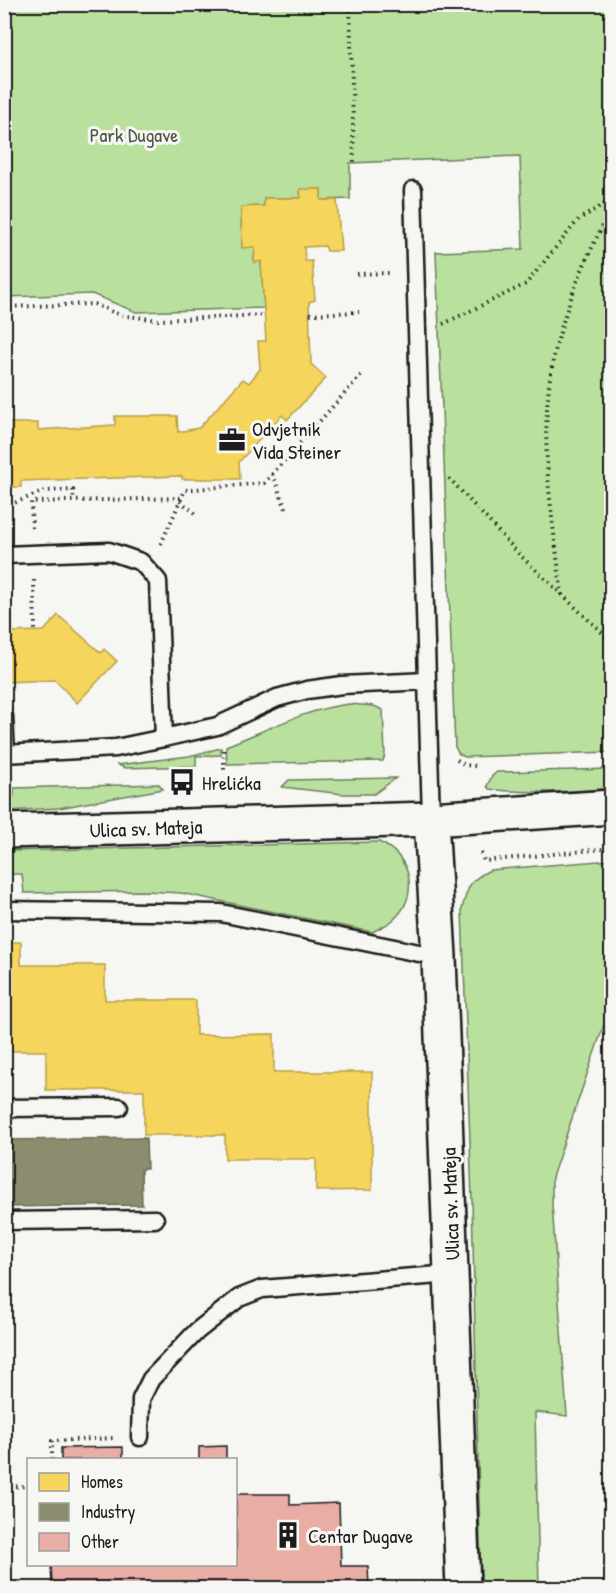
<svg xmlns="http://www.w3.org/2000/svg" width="616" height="1593" viewBox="0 0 616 1593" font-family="'Patrick Hand',sans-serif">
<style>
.green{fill:#b9e19d;stroke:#6a7e5c;stroke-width:1.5}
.homes{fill:#f6d55c;stroke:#b59e49;stroke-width:1.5}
.industry{fill:#8c8c6e;stroke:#6a6a55;stroke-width:1.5}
.building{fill:#e8ada5;stroke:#1c1c1c;stroke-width:1.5}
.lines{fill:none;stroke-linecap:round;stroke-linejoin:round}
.service-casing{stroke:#1c1c1c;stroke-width:21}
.minor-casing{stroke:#1c1c1c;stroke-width:38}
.tertiary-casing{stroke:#1c1c1c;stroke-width:38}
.path{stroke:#1c1c1c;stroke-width:4;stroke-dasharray:1.5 4.5;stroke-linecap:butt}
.service{stroke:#f6f6f2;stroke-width:16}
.minor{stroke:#f6f6f2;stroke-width:33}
.tertiary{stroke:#f6f6f2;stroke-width:33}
.labels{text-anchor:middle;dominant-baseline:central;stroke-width:6;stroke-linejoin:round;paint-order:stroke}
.park-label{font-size:20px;fill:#4b5743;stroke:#f6f6f2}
.poi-label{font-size:20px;fill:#1c1c1c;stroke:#f6f6f2;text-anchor:start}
.street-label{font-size:20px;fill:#1c1c1c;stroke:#f6f6f2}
</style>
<rect width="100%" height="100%" fill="#f6f6f2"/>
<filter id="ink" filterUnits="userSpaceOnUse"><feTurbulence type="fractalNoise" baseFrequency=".0167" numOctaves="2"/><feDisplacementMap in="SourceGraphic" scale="12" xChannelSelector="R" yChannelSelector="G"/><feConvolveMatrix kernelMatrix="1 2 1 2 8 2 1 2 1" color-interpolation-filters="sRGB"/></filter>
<g filter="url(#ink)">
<g class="green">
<polygon points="4,5 611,5 611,752 465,757 459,754 455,747 436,252 523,249 520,156 350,163 350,199 321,200 321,189 300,190 301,198 264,198 264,206 241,207 242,247 255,247 254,262 261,261 264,308 136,312 92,294 5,297"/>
<path d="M349,704L374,706L383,710L385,754L383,761L227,764L226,746C265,731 306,709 349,704Z"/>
<polygon points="221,748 221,755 196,756 196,766 125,768 118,765 189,756"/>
<path d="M611,769V788C574,792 527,794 489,789L487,786L492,776L497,772Z"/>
<polygon points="396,778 374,794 343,794 282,787 289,780"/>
<polygon points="159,784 163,789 59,808 5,811 5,796 14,796 14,788"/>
<path d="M379,842C411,855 421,896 393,920C387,925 380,928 372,932L181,893L146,891L24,893L22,874H5V851Z"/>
<path d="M611,860V1004L552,1177V1204L567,1416L535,1412L539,1588H481L472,1200L462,909C468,887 468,881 490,870Z"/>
</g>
<g class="homes">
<polygon points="300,189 321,189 321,200 337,200 341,251 327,251 325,246 304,247 305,261 312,261 315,300 309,302 311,364 326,378 287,420 282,415 239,462 240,479 182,479 182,476 21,481 21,487 4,487 4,423 38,423 38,430 115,425 115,416 177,416 178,432 199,428 243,379 249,383 260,369 258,341 266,341 261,261 254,263 255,247 242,248 241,207 264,206 264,198 301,198"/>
<polygon points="58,615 101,653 104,649 117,661 77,703 55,680 4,682 4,632 44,631"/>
<polygon points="4,942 21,942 21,965 105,965 105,1000 196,1000 196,1035 274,1034 274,1072 372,1072 372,1190 316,1191 316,1159 225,1159 225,1135 144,1135 144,1090 46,1090 46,1051 4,1051"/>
</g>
<polygon class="industry" points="146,1138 147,1169 141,1169 142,1205 4,1207 4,1140"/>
<g class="building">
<polygon points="226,1446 226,1460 199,1460 199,1447"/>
<polygon points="123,1447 123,1460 61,1460 61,1448"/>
<polygon points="236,1494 290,1494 290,1505 339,1503 341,1566 368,1566 369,1588 52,1588 51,1564 236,1564"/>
</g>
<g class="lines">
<defs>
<g id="service">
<polyline points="413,190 431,819"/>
<polyline points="4,555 109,551 141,562 158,581 164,738 217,726 277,698 307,690 342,685 427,681"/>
<polyline points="4,716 6,754"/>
<polyline points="4,754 116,748 164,738"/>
<polyline points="4,910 221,913 439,957"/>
<polyline points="4,1108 119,1107"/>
<polyline points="4,1221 155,1219"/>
<polyline points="140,1437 141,1399 151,1379 197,1331 239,1298 262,1289 452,1274"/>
</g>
<polyline id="minor" points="431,819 439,957 463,1588"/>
<polyline id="tertiary" points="4,831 431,819 612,807"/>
</defs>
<use href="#service" class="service-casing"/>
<use href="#minor" class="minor-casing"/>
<use href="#tertiary" class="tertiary-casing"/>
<g class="path">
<polyline points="350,4 354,166"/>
<polyline points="357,274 389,273"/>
<polyline points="4,307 94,304 120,315 158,320 265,315"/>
<polyline points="310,314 359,312"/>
<polyline points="443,324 526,284 579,219 612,200"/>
<polyline points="272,474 287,511"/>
<polyline points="449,478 520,555 612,642"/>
<polyline points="180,501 195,513"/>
<polyline points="4,507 44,491 73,490 74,500"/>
<polyline points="32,528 31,502 182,498"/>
<polyline points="161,544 185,490 264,483 363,373"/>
<polyline points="34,580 35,631"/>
<path d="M562,595C553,521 538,442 552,367C561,316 586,254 612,209"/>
<polyline points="224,750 224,773"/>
<polyline points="457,760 465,765 475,766"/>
<polyline points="481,853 484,861 612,848"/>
<polyline points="52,1460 52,1441 114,1438"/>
<polyline points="4,1487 28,1486"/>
</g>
<use href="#service" class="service"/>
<use href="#minor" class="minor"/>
<use href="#tertiary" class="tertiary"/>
</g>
</g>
<defs>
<symbol id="office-bare" viewBox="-9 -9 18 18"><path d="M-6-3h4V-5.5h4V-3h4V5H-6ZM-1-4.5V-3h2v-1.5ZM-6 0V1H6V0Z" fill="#1c1c1c" stroke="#f6f6f2" stroke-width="2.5" paint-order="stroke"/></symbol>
<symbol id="bus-bare" viewBox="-9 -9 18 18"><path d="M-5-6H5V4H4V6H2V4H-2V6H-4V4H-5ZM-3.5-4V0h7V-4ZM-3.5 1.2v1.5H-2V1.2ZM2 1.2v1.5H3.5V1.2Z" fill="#1c1c1c" stroke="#f6f6f2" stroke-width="2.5" paint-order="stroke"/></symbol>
<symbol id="building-bare" viewBox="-9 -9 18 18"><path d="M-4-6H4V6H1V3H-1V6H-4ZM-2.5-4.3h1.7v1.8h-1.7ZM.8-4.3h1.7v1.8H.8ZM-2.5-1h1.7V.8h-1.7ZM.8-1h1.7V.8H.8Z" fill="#1c1c1c" stroke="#f6f6f2" stroke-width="2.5" paint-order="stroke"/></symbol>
</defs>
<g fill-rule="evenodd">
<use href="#office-bare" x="213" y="421" width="38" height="38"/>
<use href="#bus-bare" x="163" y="763" width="38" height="38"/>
<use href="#building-bare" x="269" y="1516" width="38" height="38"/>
</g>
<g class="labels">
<g class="park-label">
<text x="134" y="134">Park Dugave</text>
</g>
<g class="poi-label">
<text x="252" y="428">Odvjetnik<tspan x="252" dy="23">Vida Steiner</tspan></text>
<text x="202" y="782">Hrelićka</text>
<text x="308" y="1535">Centar Dugave</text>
</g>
<g class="street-label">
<text transform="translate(146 828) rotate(-2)">Ulica sv. Mateja</text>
<text transform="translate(450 1204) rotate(-92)">Ulica sv. Mateja</text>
</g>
</g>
<rect width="616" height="1593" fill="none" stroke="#f6f6f2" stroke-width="24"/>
<rect x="12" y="12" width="592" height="1569" fill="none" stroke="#1c1c1c" stroke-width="2" filter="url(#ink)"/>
<rect x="27" y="1458" width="210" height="108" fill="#f6f6f2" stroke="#9f9f9c" stroke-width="1.5"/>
<rect x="39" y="1473" width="30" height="18" fill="#f6d55c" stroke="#9f9f9c" stroke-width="1.5"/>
<text x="81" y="1488" font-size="18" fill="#1c1c1c">Homes</text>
<rect x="39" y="1503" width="30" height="18" fill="#8c8c6e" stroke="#9f9f9c" stroke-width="1.5"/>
<text x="81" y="1518" font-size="18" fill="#1c1c1c">Industry</text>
<rect x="39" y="1533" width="30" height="18" fill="#e8ada5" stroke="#9f9f9c" stroke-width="1.5"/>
<text x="81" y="1548" font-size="18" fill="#1c1c1c">Other</text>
</svg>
